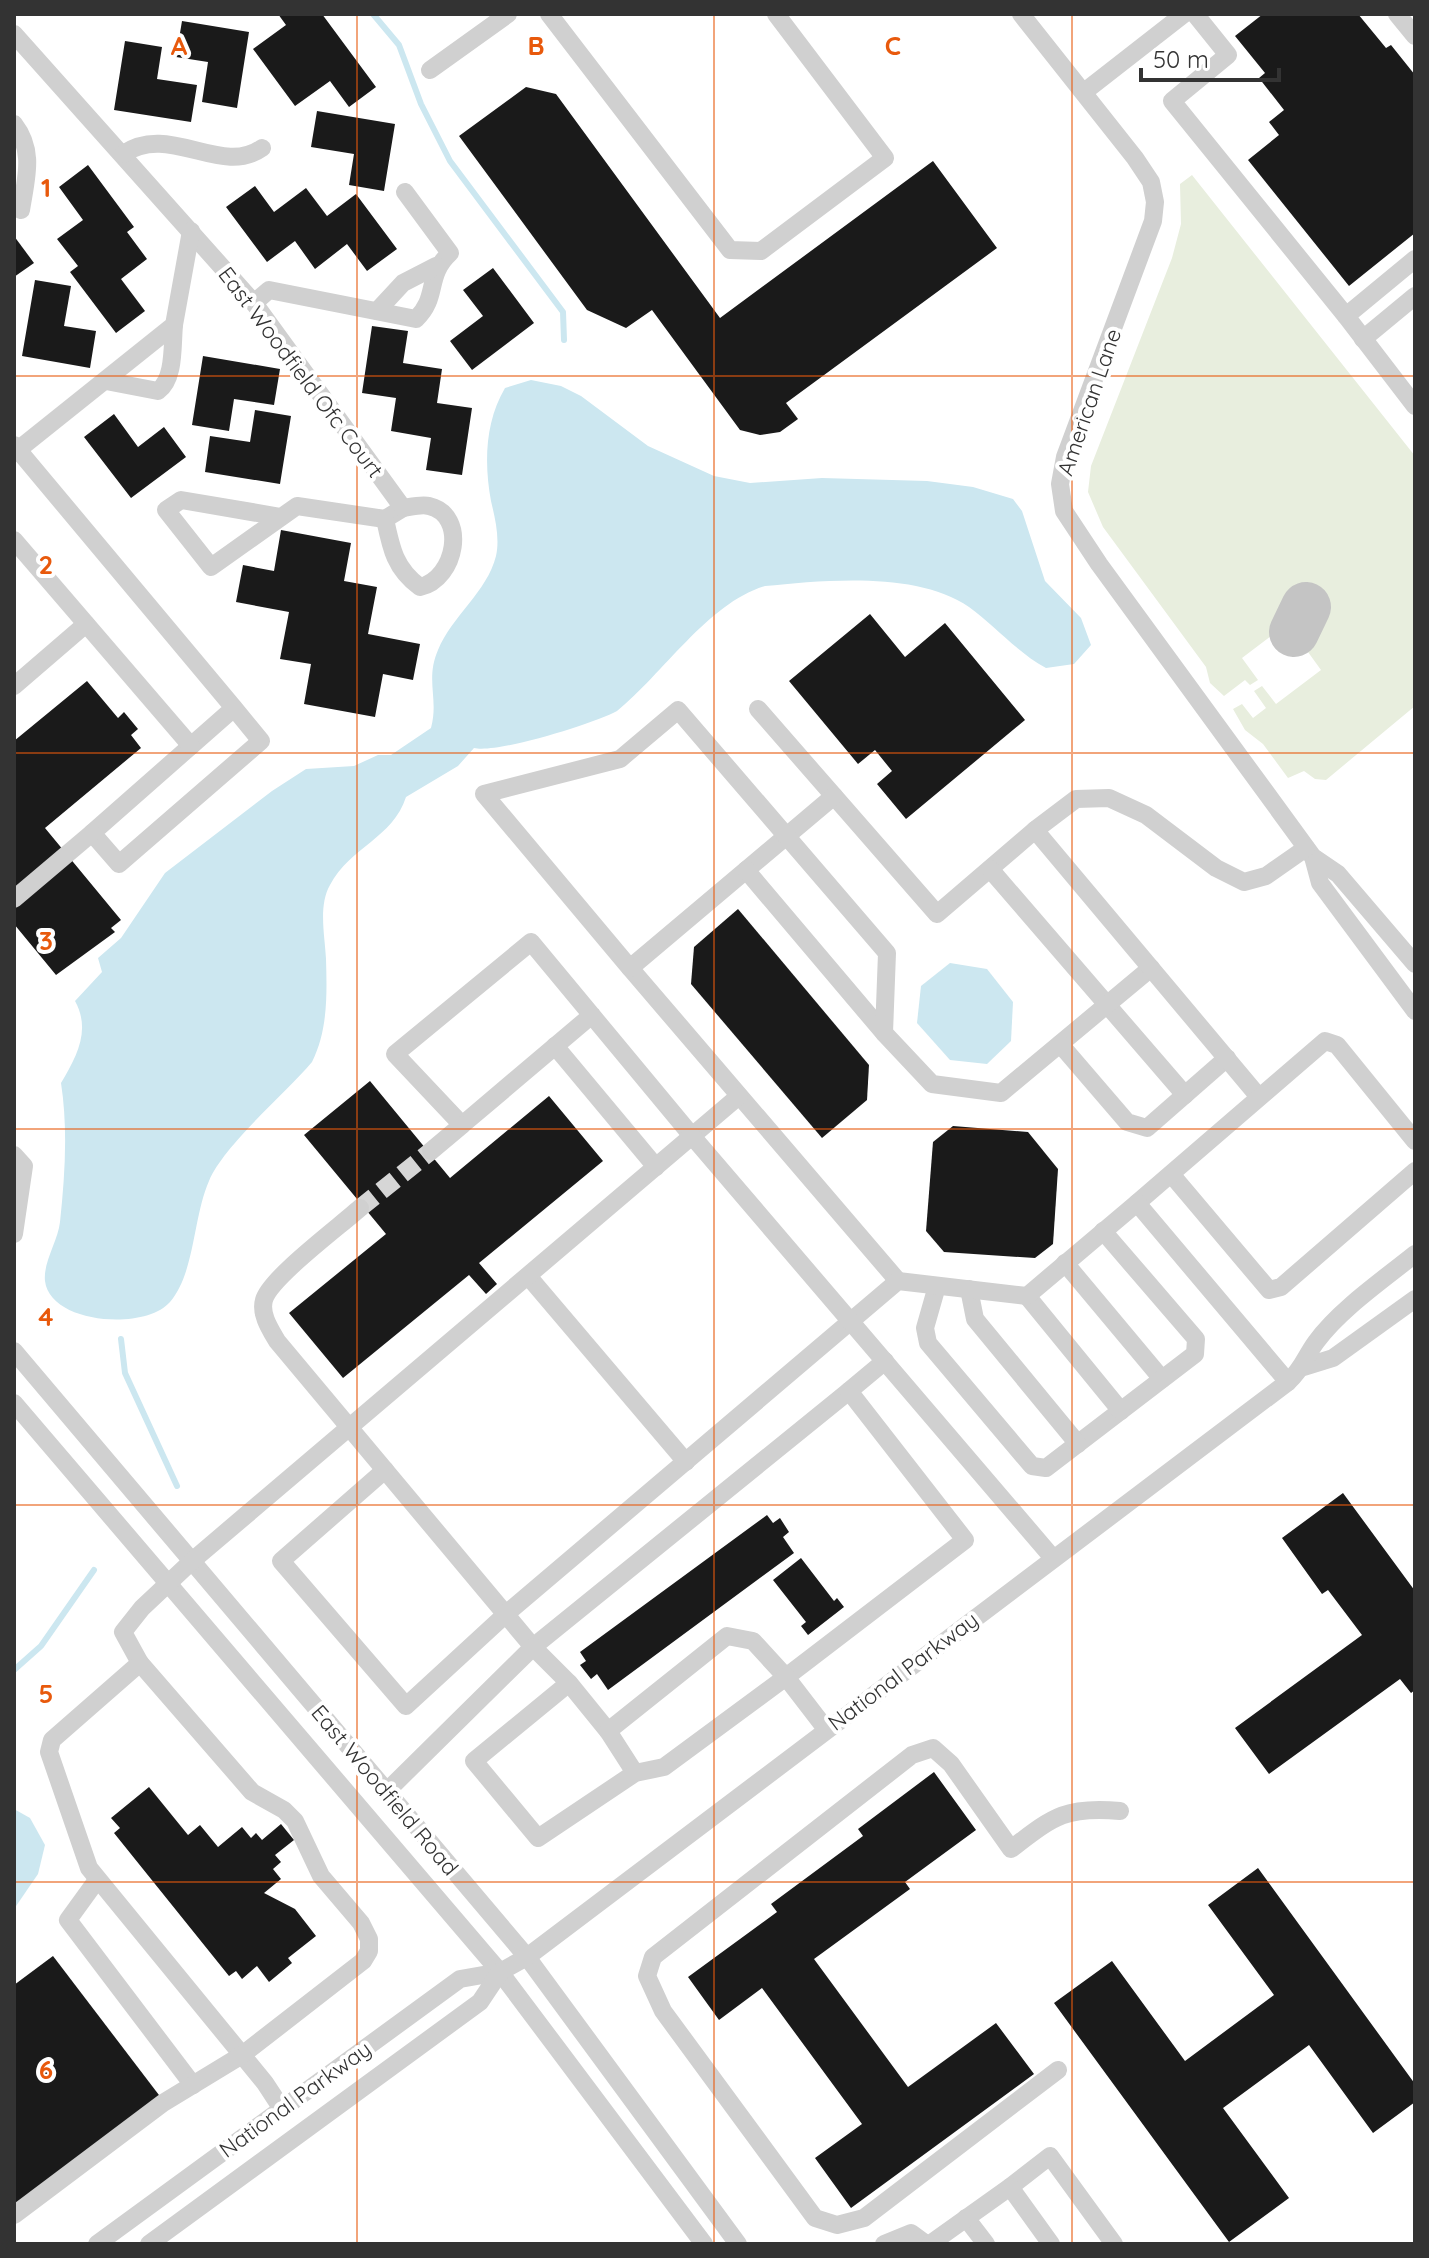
<svg xmlns="http://www.w3.org/2000/svg" width="1429" height="2258" viewBox="0 0 1429 2258" font-family="Quicksand,sans-serif">
<style>
.green{fill:#e8eede}
.water{fill:#cce7f0}
.lines{fill:none;stroke-linecap:round;stroke-linejoin:round}
.stream{stroke:#cce7f0;stroke-width:6}
.taxiway{stroke:#c4c4c4;stroke-width:50}
.building{fill:#1a1a1a}
.minor-tunnel{stroke:#d6d6d6;stroke-width:18;stroke-dasharray:18 9;stroke-linecap:butt}
.minor{stroke:#d0d0d0;stroke-width:18}
.grid{fill:none;stroke:#e8590c;stroke-width:2;stroke-opacity:0.55}
.labels{text-anchor:middle;dominant-baseline:central;stroke-width:8;stroke-linejoin:round;paint-order:stroke}
.street-label{font-size:22px;fill:#333;stroke:#fff}
.grid-label{font-size:26px;text-anchor:middle;font-weight:bold;fill:#e8590c;stroke:#fff;stroke-width:8;stroke-linejoin:round;paint-order:stroke}
</style>
<rect width="100%" height="100%" fill="#fff"/>
<polygon class="green" points="1192,175 1415,456 1415,706 1326,780 1315,779 1304,771 1288,778 1263,744 1245,730 1233,709 1242,704 1253,718 1266,708 1254,691 1262,686 1276,704 1321,670 1295,634 1307,608 1312,615 1320,609 1308,593 1300,598 1305,605 1292,630 1287,624 1242,658 1258,680 1250,685 1245,680 1224,696 1210,683 1206,667 1103,527 1088,492 1091,466 1172,258 1181,224 1180,184"/>
<g class="water">
<path d="M531,380L561,386L581,396L648,446L714,476L750,483L822,478L927,481L973,487L1013,499L1022,511L1045,581L1081,618L1091,645L1074,664L1046,668C1018,653 995,626 969,607C918,571 825,580 765,586C708,603 663,674 617,711C595,723 497,754 474,748L458,766L406,797C393,838 350,847 330,885C318,906 325,936 326,959C327,994 328,1030 312,1062C285,1094 224,1145 209,1181C193,1217 195,1273 170,1302C145,1331 50,1324 45,1281C43,1262 58,1241 60,1222C65,1176 68,1128 61,1083C77,1056 91,1030 75,1001L102,972L98,958L121,938L165,873L272,791L306,769L354,766L378,755H391L431,728C439,699 425,680 438,650C452,616 487,592 496,556C500,538 495,518 491,501C484,463 485,422 505,388Z"/>
<polygon points="950,963 987,969 1013,1002 1011,1041 987,1064 950,1060 917,1023 921,986"/>
<polygon points="14,1809 30,1818 45,1845 38,1874 14,1909"/>
</g>
<g class="lines">
<g class="stream">
<polyline points="373,14 399,45 421,104 450,161 563,312 564,340"/>
<polyline points="121,1339 125,1373 177,1486"/>
<polyline points="14,1670 41,1646 94,1570"/>
</g>
<polyline class="taxiway" points="1294,632 1306,607"/>
</g>
<g class="building">
<polygon points="278,14 322,14 376,87 349,107 330,81 295,106 253,49 286,25"/>
<polygon points="1263,14 1358,14 1386,48 1391,45 1415,75 1415,233 1349,286 1248,160 1279,135 1269,122 1284,110 1259,78 1265,73 1235,36"/>
<polygon points="182,21 249,32 237,108 202,102 208,62 176,57"/>
<polygon points="125,41 162,47 157,79 197,85 191,122 114,110"/>
<polygon points="526,87 556,94 720,318 933,161 997,248 786,403 798,419 780,432 760,435 740,430 652,310 626,328 587,310 459,136"/>
<polygon points="317,111 395,124 384,191 349,185 354,154 311,147"/>
<polygon points="88,165 134,227 127,232 147,259 121,279 145,311 116,333 70,272 78,266 57,239 83,220 59,187"/>
<polygon points="255,186 274,212 306,188 327,216 356,194 397,249 367,271 347,244 315,269 295,241 267,262 226,207"/>
<polygon points="14,236 34,263 14,277"/>
<polygon points="493,268 534,323 472,370 450,341 483,316 463,290"/>
<polygon points="35,280 71,286 64,326 96,331 90,368 22,356"/>
<polygon points="372,326 408,331 403,363 442,369 437,403 472,408 462,475 426,470 431,438 391,431 396,398 362,393"/>
<polygon points="203,356 280,369 274,405 234,399 229,431 192,425"/>
<polygon points="255,410 291,416 280,484 205,472 210,436 250,442"/>
<polygon points="114,414 138,447 164,427 186,457 131,498 84,437"/>
<polygon points="281,530 351,543 344,581 377,587 368,634 420,644 413,680 383,674 375,717 304,704 311,664 280,659 289,612 236,602 243,565 274,571"/>
<polygon points="870,614 905,657 945,623 1025,720 906,819 877,784 892,771 875,750 858,764 789,681"/>
<polygon points="87,681 118,718 124,712 138,729 131,735 141,748 45,828 121,920 111,928 115,932 56,975 14,924 14,741"/>
<polygon points="738,909 869,1065 867,1100 822,1138 691,984 694,947"/>
<polygon points="370,1081 450,1178 549,1096 603,1161 479,1263 497,1284 486,1294 469,1275 343,1378 289,1313 386,1234 304,1135"/>
<polygon points="953,1126 1028,1132 1058,1169 1053,1244 1035,1258 944,1252 926,1231 933,1142"/>
<polygon points="1343,1493 1415,1591 1415,1690 1411,1693 1400,1679 1269,1774 1235,1728 1362,1635 1328,1590 1322,1594 1282,1538"/>
<polygon points="767,1515 773,1523 780,1518 789,1532 783,1537 794,1553 608,1690 597,1674 591,1679 580,1665 586,1661 580,1652"/>
<polygon points="801,1558 834,1601 837,1598 844,1607 808,1635 801,1626 806,1622 773,1580"/>
<polygon points="934,1772 976,1830 905,1882 910,1889 814,1959 908,2087 996,2023 1034,2074 851,2208 815,2158 862,2124 762,1988 719,2020 688,1977 777,1912 771,1904 863,1836 858,1829"/>
<polygon points="149,1787 188,1835 200,1825 218,1847 242,1827 251,1838 256,1833 262,1840 281,1824 294,1840 275,1855 281,1862 273,1869 281,1879 264,1893 295,1909 316,1936 288,1958 292,1963 269,1982 257,1966 242,1979 236,1971 229,1976 114,1833 120,1828 111,1818"/>
<polygon points="1258,1868 1415,2084 1415,2102 1373,2133 1309,2045 1223,2108 1289,2198 1229,2242 1054,2003 1112,1961 1185,2061 1274,1995 1208,1905"/>
<polygon points="53,1956 162,2099 14,2211 14,1985"/>
</g>
<g class="lines">
<polyline class="minor-tunnel" points="360,1208 431,1151"/>
<g class="minor">
<polyline points="549,14 730,250 761,251 885,158 776,14"/>
<polyline points="1021,14 1135,158 1151,182 1155,202 1153,221 1065,457 1060,484 1064,511 1099,564 1313,857 1338,874 1415,964"/>
<polyline points="1195,14 1228,55 1172,101 1346,316 1415,259"/>
<polyline points="1397,14 1415,36"/>
<polyline points="14,34 254,303 403,508 385,519 297,506 211,567 166,510 181,500 281,517"/>
<polyline points="430,70 508,14"/>
<polyline points="1084,92 1184,14"/>
<path d="M14,124C35,151 26,178 21,210"/>
<path d="M123,154C169,122 221,177 262,148"/>
<path d="M254,303L269,290L416,319C439,297 425,276 450,253L405,192"/>
<polyline points="377,311 403,283 436,266"/>
<polyline points="1346,316 1415,406"/>
<polyline points="1363,339 1415,296"/>
<path d="M106,381L158,391C175,379 172,345 174,325"/>
<polyline points="14,445 234,708 261,741 119,864 92,833 234,708"/>
<polyline points="14,453 174,325 191,231"/>
<path d="M385,519C391,548 395,569 420,587C456,579 468,515 429,506C422,504 410,507 403,508"/>
<polyline points="14,540 191,746"/>
<polyline points="14,686 86,624"/>
<polyline points="758,709 937,914 1035,830"/>
<polyline points="834,796 630,968 898,1281"/>
<polyline points="1313,857 1320,883 1415,1011"/>
<polyline points="990,869 1185,1095"/>
<polyline points="746,870 884,1033"/>
<polyline points="14,899 92,833"/>
<polyline points="630,968 484,794 620,759 678,710 887,953 884,1033 932,1084 1001,1093 1151,968"/>
<polyline points="592,1015 462,1125 395,1054 531,942 692,1136 739,1096"/>
<polyline points="1060,1044 1127,1122 1147,1128 1227,1058"/>
<polyline points="555,1046 656,1167"/>
<polyline points="1259,1097 1035,830 1076,799 1109,798 1146,815 1216,868 1244,882 1266,876 1306,848"/>
<polyline points="431,1151 462,1125"/>
<polyline points="14,1155 24,1166 14,1234"/>
<polyline points="1171,1174 1269,1290 1281,1287 1415,1171"/>
<polyline points="1137,1203 1325,1041 1337,1045 1415,1141"/>
<path d="M360,1208C340,1226 270,1278 264,1300C260,1314 270,1329 277,1341L533,1647L849,1391"/>
<polyline points="1065,1263 1162,1379"/>
<polyline points="528,1276 686,1462"/>
<polyline points="937,1286 925,1328 928,1343 1032,1466 1046,1468 1195,1354 1196,1339 1103,1231"/>
<polyline points="969,1289 975,1319 1078,1444"/>
<polyline points="1027,1296 1121,1411"/>
<polyline points="14,1351 527,1957 738,2244"/>
<polyline points="1304,1367 1333,1358 1415,1299"/>
<polyline points="14,1403 500,1972 704,2244"/>
<polyline points="385,1470 281,1561 406,1706 506,1614 898,1281 1027,1296 1137,1203 1288,1382"/>
<polyline points="569,1683 608,1731 727,1636 753,1641 786,1677 965,1540 849,1391 885,1361"/>
<polyline points="608,1731 635,1773"/>
<polyline points="386,1792 533,1647 569,1683 474,1761 538,1838 635,1773 664,1767 786,1677 826,1729"/>
<polyline points="97,1880 68,1920 193,2085"/>
<path d="M1058,2070L864,2218L837,2225L815,2218L663,2011L647,1976L653,1957L912,1755L933,1748L951,1764L1011,1849C1053,1817 1065,1806 1120,1811"/>
<polyline points="282,2109 265,2083 89,1868 49,1752 52,1740 140,1663 123,1632 142,1608 192,1561 692,1136 1052,1557"/>
<polyline points="1010,2187 1050,2156 1114,2244"/>
<polyline points="14,2215 163,2103 242,2055 363,1961 369,1951 369,1939 361,1923 321,1876 295,1821 284,1810 252,1792 140,1663"/>
<polyline points="966,2218 986,2244"/>
<path d="M97,2244L460,1979L500,1972L527,1957L1288,1382C1303,1368 1305,1357 1316,1342C1339,1310 1384,1279 1415,1254"/>
<polyline points="149,2244 480,2002 500,1972"/>
<polyline points="884,2244 911,2233 926,2244"/>
<polyline points="930,2244 1010,2187 1051,2244"/>
</g>
</g>
<path class="grid" d="M357,14V2244M714,14V2244M1072,14V2244M14,376H1415M14,753H1415M14,1129H1415M14,1505H1415M14,1882H1415"/>
<g class="labels">
<g class="street-label">
<text transform="translate(301 372) rotate(53)">East Woodfield Ofc Court</text>
<text transform="translate(1089 402) rotate(-71)">American Lane</text>
<text transform="translate(903 1671) rotate(-37)">National Parkway</text>
<text transform="translate(385 1790) rotate(50)">East Woodfield Road</text>
<text transform="translate(295 2099) rotate(-36)">National Parkway</text>
</g>
</g>
<g class="grid-label">
<text x="179" y="55">A</text>
<text x="536" y="55">B</text>
<text x="893" y="55">C</text>
<text x="46" y="197">1</text>
<text x="46" y="574">2</text>
<text x="46" y="950">3</text>
<text x="46" y="1326">4</text>
<text x="46" y="1703">5</text>
<text x="46" y="2079">6</text>
</g>
<rect width="1429" height="2258" fill="none" stroke="#333333" stroke-width="32"/>
<path d="M1141 68v12h138v-12" fill="none" stroke="#333333" stroke-width="4"/>
<text x="1153" y="68" font-size="24" fill="#333333" stroke="#ffffff" stroke-width="6" paint-order="stroke">50 m</text>
</svg>
